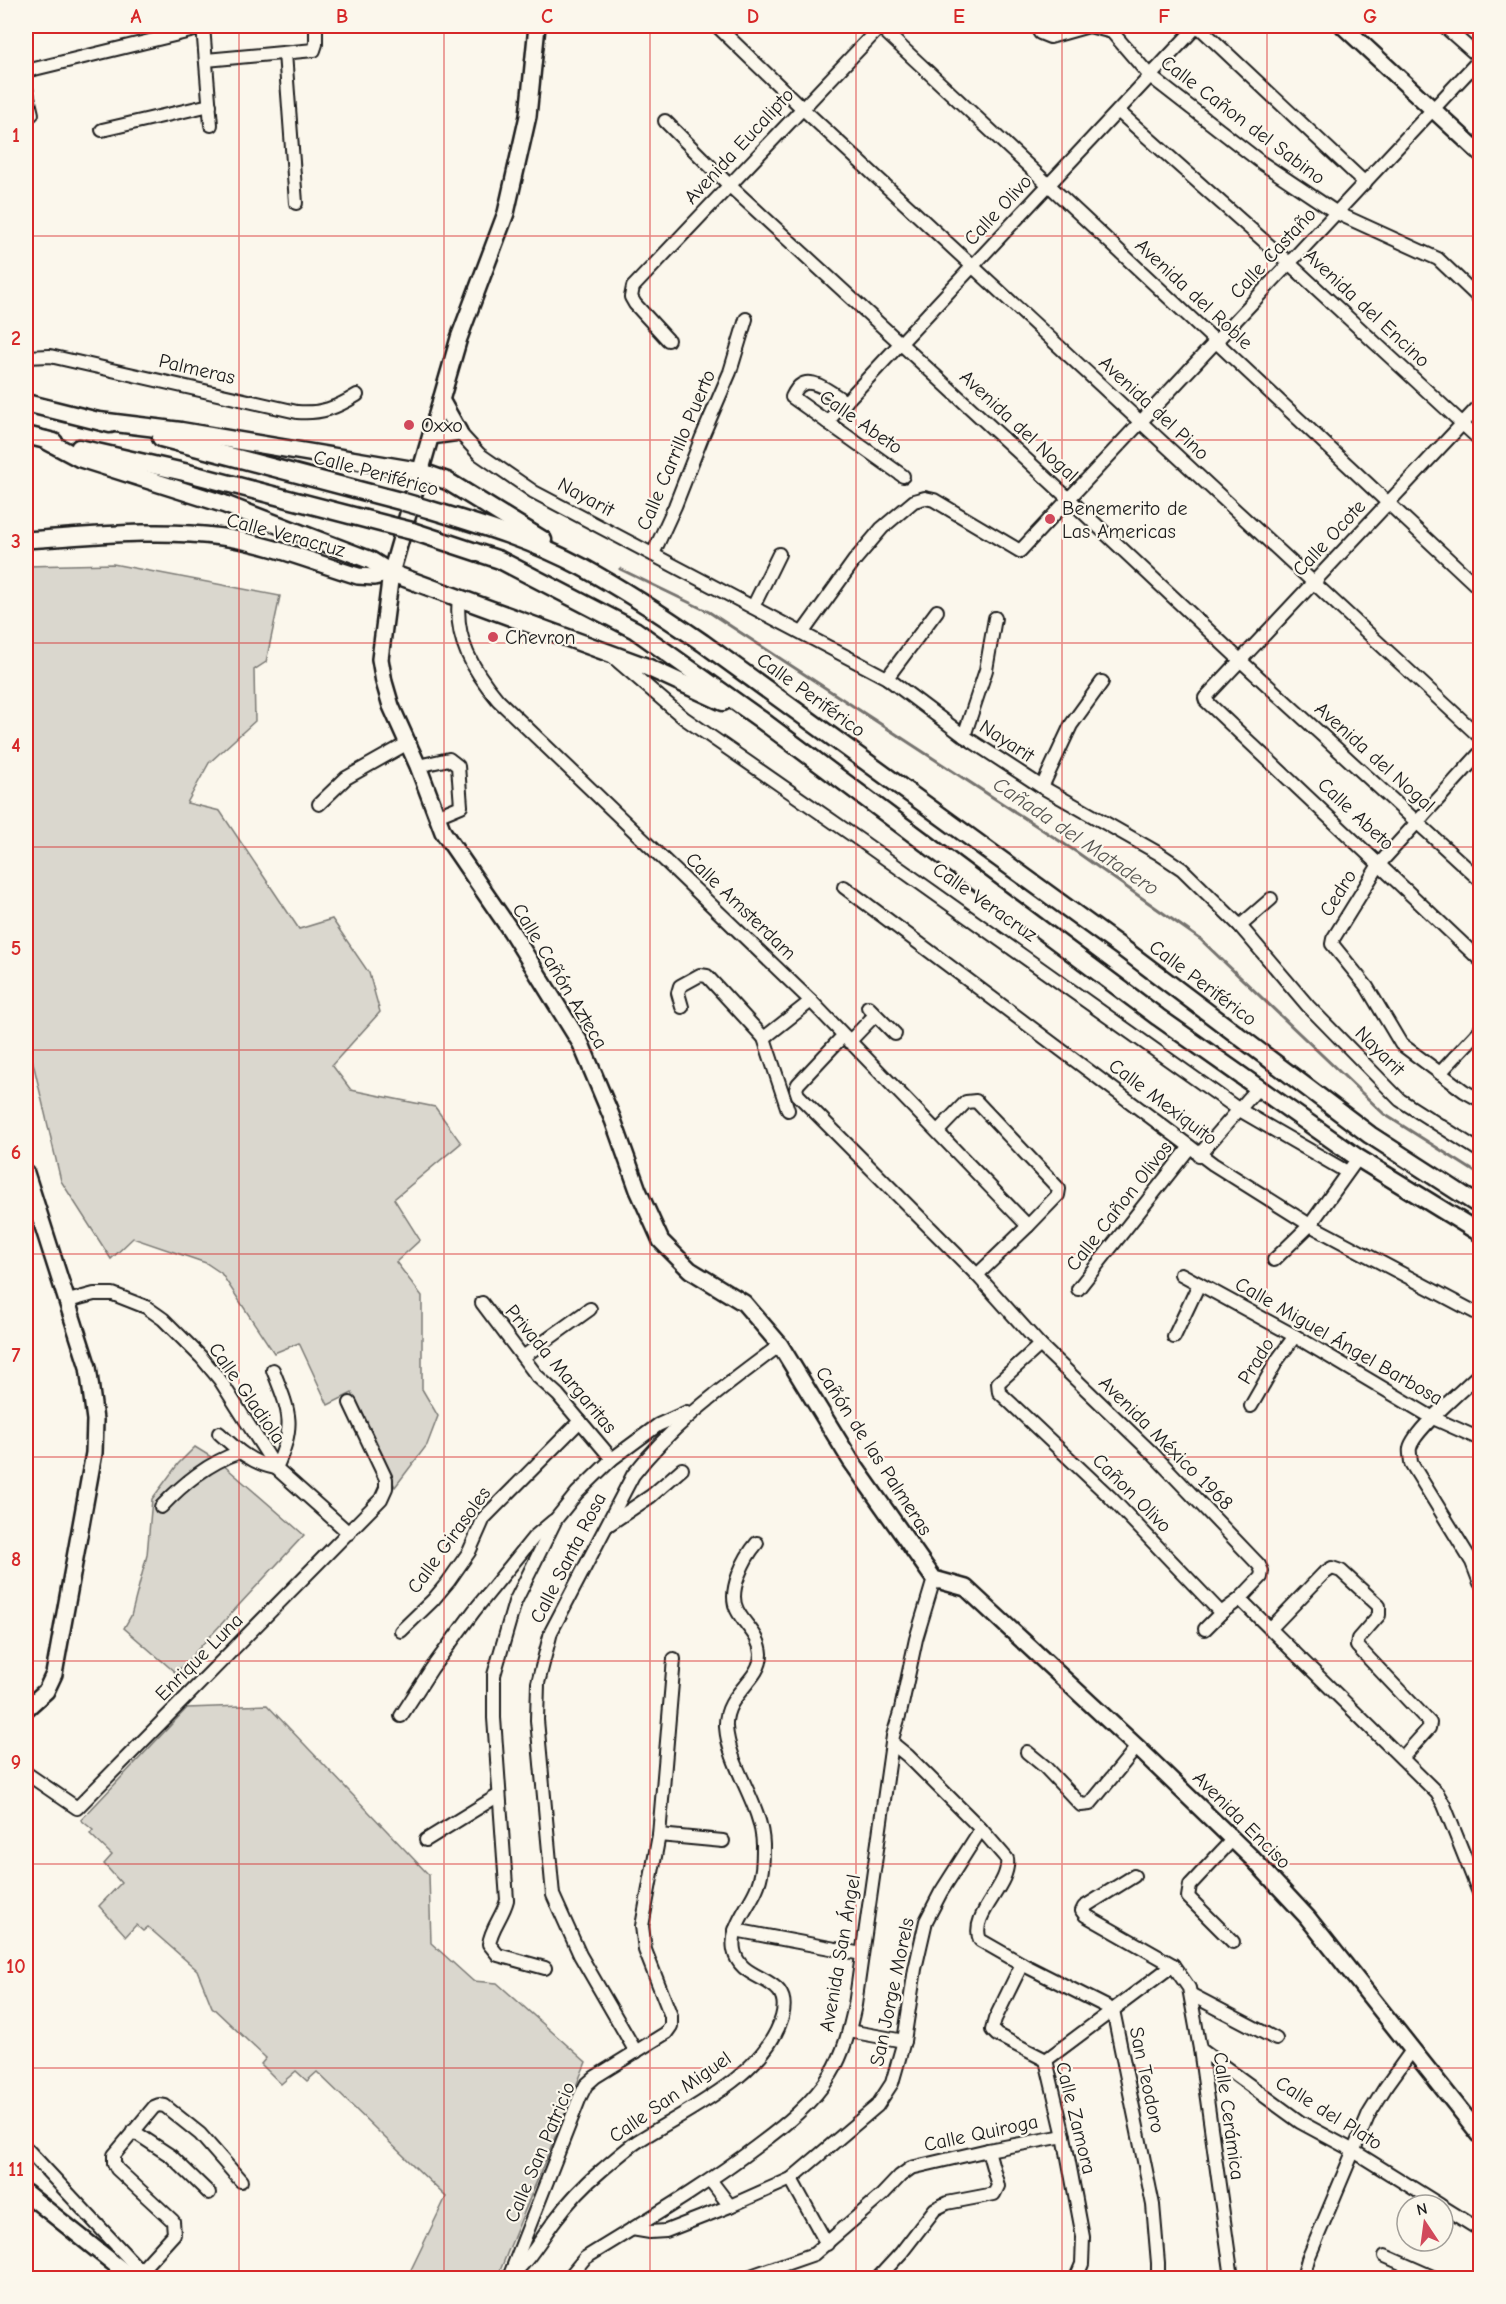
<svg xmlns="http://www.w3.org/2000/svg" width="1506" height="2304" viewBox="0 0 1506 2304" font-family="'Comic Neue',sans-serif">
<style>
.green{fill:#dad7ce;stroke:#7b7a75;stroke-width:1.5}
.lines{fill:none;stroke-linecap:round;stroke-linejoin:round}
.stream{stroke:#74726e;stroke-width:3}
.minor-casing{stroke:#1c1c1c;stroke-width:16}
.major-casing{stroke:#1c1c1c;stroke-width:20}
.highway-casing{stroke:#1c1c1c;stroke-width:21}
.minor{stroke:#fbf7ec;stroke-width:12}
.major{stroke:#fbf7ec;stroke-width:15}
.highway{stroke:#fbf7ec;stroke-width:16}
.highway-bridge-casing{stroke:#1c1c1c;stroke-width:21;stroke-linecap:butt}
.highway-bridge{stroke:#fbf7ec;stroke-width:16}
.grid{fill:none;stroke:#d62828;stroke-width:1.5;stroke-opacity:0.55}
.poi-dot{fill:#d1495b;stroke:#fbf7ec;stroke-width:2}
.labels{text-anchor:middle;dominant-baseline:central;stroke-width:4.5;stroke-linejoin:round;paint-order:stroke}
.street-label{font-size:20px;fill:#1c1c1c;stroke:#fbf7ec}
.poi-label{font-size:20px;fill:#1c1c1c;stroke:#fbf7ec;text-anchor:start}
.water-label{font-size:21px;font-style:italic;fill:#575653;stroke:#fbf7ec}
.neatline{fill:none;stroke:#d62828;stroke-width:2}
.grid-label{font-size:20px;text-anchor:middle;font-weight:bold;fill:#d62828}
</style>
<rect width="100%" height="100%" fill="#fbf7ec"/>
<filter id="ink" filterUnits="userSpaceOnUse"><feTurbulence type="fractalNoise" baseFrequency=".0167" numOctaves="2"/><feDisplacementMap in="SourceGraphic" scale="12" xChannelSelector="R" yChannelSelector="G"/><feConvolveMatrix kernelMatrix="1 2 1 2 8 2 1 2 1" color-interpolation-filters="sRGB"/></filter>
<g filter="url(#ink)">
<g class="green">
<polygon points="113,564 280,596 266,662 254,670 255,721 209,763 187,803 220,811 299,929 332,919 369,973 380,1012 332,1065 351,1090 435,1107 461,1143 394,1199 420,1240 396,1262 422,1296 422,1389 438,1416 427,1445 395,1487 352,1393 328,1405 299,1343 274,1353 221,1273 206,1263 133,1238 111,1259 61,1181 26,1033 26,566"/>
<polygon points="195,1447 221,1463 304,1535 176,1673 124,1628 131,1616 147,1555 152,1499 178,1464"/>
<polygon points="267,1705 429,1875 431,1943 473,1981 497,1983 586,2062 497,2278 407,2278 446,2197 317,2072 307,2081 296,2071 281,2084 261,2064 266,2058 212,2007 197,1970 148,1927 143,1931 136,1925 126,1936 99,1906 121,1883 104,1864 112,1855 90,1834 93,1830 81,1820 187,1708"/>
</g>
<g class="lines">
<polyline class="stream" points="620,569 709,612 1078,853 1200,939 1384,1114 1480,1175"/>
<defs>
<g id="minor">
<polyline points="203,26 211,125"/>
<polyline points="717,26 802,108 1480,737"/>
<polyline points="879,26 1480,589"/>
<polyline points="1036,26 1040,33 1050,37 1089,26 1112,32 1150,76 1262,163 1337,213 1438,259 1480,299"/>
<polyline points="1198,26 1365,183"/>
<polyline points="1444,26 1480,58"/>
<polyline points="285,53 296,203"/>
<polyline points="206,60 314,50 316,44 316,26"/>
<polyline points="26,71 203,28"/>
<polyline points="26,88 32,114"/>
<polyline points="1118,111 1290,264 1480,440"/>
<polyline points="665,121 730,186 1069,499 1241,661 1480,880"/>
<polyline points="102,130 210,105"/>
<polyline points="668,340 635,304 631,297 633,287 881,26"/>
<path d="M26,357L50,356L297,412C321,414 336,408 357,395"/>
<path d="M846,402C835,396 813,376 801,385C797,387 794,393 792,397L903,476"/>
<polyline points="1480,405 1205,698 1206,701 1480,960"/>
<polyline points="827,422 1197,26"/>
<polyline points="459,432 479,454 534,492 887,678 964,736 1042,787 1158,853 1182,869 1240,926 1308,1006 1400,1100 1480,1151"/>
<polyline points="653,554 675,506 702,437 730,372 746,319"/>
<path d="M459,598C454,639 473,670 498,700L811,1001L1028,1226"/>
<polyline points="753,607 779,554"/>
<polyline points="803,632 854,561 882,528 914,501 925,498 934,500 1020,551 1480,59"/>
<polyline points="613,657 684,718 861,841 1238,1109 1347,1172"/>
<polyline points="887,678 937,611"/>
<polyline points="964,736 986,670 995,618"/>
<polyline points="1480,753 1380,863 1333,939 1332,944 1367,987 1401,1044 1464,1091 1480,1100"/>
<polyline points="418,766 449,759 458,766 461,806 437,816"/>
<polyline points="1042,787 1071,725 1102,682"/>
<polyline points="319,804 346,778 408,743"/>
<polyline points="844,887 1213,1164 1310,1225 1480,1315"/>
<polyline points="1240,926 1271,899"/>
<polyline points="682,1007 678,993 680,986 700,975 707,976 764,1038 788,1110"/>
<polyline points="868,1007 895,1034"/>
<polyline points="843,1036 798,1084 796,1089 798,1095 977,1275 1040,1345 1152,1453 1259,1565 1262,1571 1261,1577 1240,1599 1221,1613 1205,1629"/>
<polyline points="764,1038 811,1001"/>
<polyline points="849,1042 875,1015"/>
<polyline points="1440,1073 1480,1030"/>
<polyline points="938,1131 966,1102 976,1101 1059,1189 1058,1195 1028,1226 977,1275"/>
<polyline points="1199,1155 1258,1088"/>
<polyline points="1274,1260 1310,1225 1358,1158"/>
<polyline points="1181,1274 1295,1336 1433,1418 1480,1439"/>
<polyline points="1078,1289 1190,1147"/>
<polyline points="68,1301 94,1294 113,1294 146,1307 163,1319 201,1357 220,1380 276,1468 349,1533"/>
<polyline points="482,1303 537,1376 558,1395 612,1459"/>
<polyline points="1174,1337 1199,1284"/>
<polyline points="1040,1345 998,1383 999,1392 1110,1497 1221,1613"/>
<polyline points="523,1357 590,1309"/>
<path d="M1480,1373C1465,1388 1414,1430 1410,1448C1409,1453 1411,1458 1411,1463L1472,1562L1480,1583"/>
<polyline points="1251,1406 1278,1359 1295,1336"/>
<path d="M219,1433C236,1449 252,1464 276,1468C296,1425 290,1413 273,1370"/>
<path d="M161,1507C184,1483 208,1463 240,1452"/>
<polyline points="608,1525 651,1496 682,1469"/>
<polyline points="1240,1599 1437,1793 1444,1805 1480,1895"/>
<polyline points="1271,1628 1323,1574 1332,1568 1341,1571 1379,1606 1379,1615 1358,1639 1357,1646 1430,1723 1429,1728 1402,1758"/>
<polyline points="401,1631 433,1600 448,1582 469,1552 484,1518 580,1421"/>
<polyline points="401,1716 432,1668 474,1611 534,1537 553,1521"/>
<path d="M892,1743L908,1756L981,1829L1007,1859C1011,1886 969,1914 980,1940L1022,1964L1113,2010L1153,2205L1158,2263V2278"/>
<polyline points="1027,1752 1044,1766 1081,1805 1090,1804 1137,1747"/>
<polyline points="26,1773 77,1808 381,1499 386,1488 386,1479 350,1403"/>
<polyline points="659,1835 723,1841"/>
<polyline points="1233,1839 1190,1885 1188,1897 1233,1942"/>
<polyline points="426,1840 499,1795"/>
<polyline points="1134,1876 1084,1907 1082,1911 1085,1915 1173,1965 1189,1988 1200,2049 1232,2278"/>
<polyline points="735,1930 862,1954"/>
<polyline points="1022,1964 995,2019 992,2030 997,2035 1046,2060 1064,2136 1083,2237 1082,2264 1076,2278"/>
<path d="M545,1968L498,1955L489,1944C491,1928 503,1916 507,1900L494,1718V1675L515,1602L556,1519L577,1493L612,1459L658,1425L687,1412"/>
<polyline points="1192,1995 1276,2039"/>
<polyline points="849,2031 904,2041"/>
<polyline points="1200,2049 1300,2122 1352,2150 1440,2205"/>
<path d="M636,2052L580,1955L553,1895L537,1720L538,1683L551,1632L633,1475C675,1421 726,1386 780,1345"/>
<polyline points="1046,2060 1173,1965"/>
<polyline points="133,2131 171,2156 209,2193"/>
<polyline points="26,2148 147,2278"/>
<polyline points="791,2179 827,2244"/>
<polyline points="711,2181 730,2206"/>
<polyline points="1443,2207 1480,2230"/>
<polyline points="632,2229 650,2232 666,2231 730,2206 791,2179 877,2106 892,2083 904,2041 915,1969 926,1921 941,1892 981,1829"/>
<polyline points="1385,2256 1435,2278"/>
<polyline points="510,2275 580,2097 586,2085 595,2077 666,2033 671,2026 671,2016 645,1950 642,1926 659,1835 674,1659"/>
<path d="M509,2277C529,2261 540,2240 555,2220C569,2201 584,2185 602,2170C614,2160 626,2149 638,2141C686,2110 765,2076 782,2017C794,1973 740,1985 734,1950C730,1927 747,1910 756,1890C763,1875 763,1861 763,1845C762,1804 729,1768 726,1727C724,1694 761,1681 761,1654C760,1635 745,1626 737,1610C727,1591 745,1557 757,1543"/>
<polyline points="134,2278 174,2234 173,2221 117,2169 114,2163 114,2155 154,2107 159,2105 165,2106 200,2134 241,2181"/>
<path d="M570,2278V2276L585,2258C643,2222 702,2188 757,2146C784,2126 813,2103 831,2074C844,2053 850,2028 855,2005L893,1736L901,1709L916,1639L934,1579"/>
<polyline points="745,2278 814,2254 882,2195 900,2176 911,2168 988,2150 1064,2136"/>
<polyline points="878,2278 901,2253 935,2209 947,2203 994,2194 998,2186 988,2150"/>
<polyline points="1303,2278 1308,2259 1369,2114 1385,2088 1413,2049"/>
</g>
<g id="major">
<polyline points="537,26 528,116 506,213 459,338 391,573 380,659 384,682 391,706 418,766 443,832 511,931 581,1044 613,1120 638,1190 661,1241 690,1270 744,1303 780,1345 851,1461 934,1579 966,1588 1137,1747 1252,1858 1307,1917 1480,2135"/>
<polyline points="1343,26 1480,153"/>
<polyline points="431,436 459,432 441,400"/>
<path d="M26,540C91,536 157,528 222,537C266,543 316,563 358,576L374,577L391,573"/>
<polyline points="26,1173 88,1367 95,1420 94,1453 54,1674 46,1691 26,1709"/>
<polyline points="26,2193 132,2278"/>
</g>
<g id="highway">
<polyline points="26,403 110,424"/>
<polyline points="99,421 181,431 419,471 447,481 543,540"/>
<polyline points="26,435 54,442"/>
<polyline points="161,438 404,502"/>
<polyline points="45,440 79,458 224,504 370,560 391,573 647,667 723,702"/>
<polyline points="79,448 184,472 396,527"/>
<path d="M418,506C474,523 530,539 582,567C624,590 664,616 703,643L1125,950L1370,1135L1480,1206"/>
<polyline points="412,531 500,560 635,630 760,719 1158,1017 1358,1158 1480,1233"/>
</g>
</defs>
<use href="#minor" class="minor-casing"/>
<use href="#major" class="major-casing"/>
<use href="#highway" class="highway-casing"/>
<use href="#minor" class="minor"/>
<use href="#major" class="major"/>
<use href="#highway" class="highway"/>
<defs>
<g id="highway-bridge">
<polyline points="404,502 418,506"/>
<polyline points="396,527 412,531"/>
</g>
</defs>
<use href="#highway-bridge" class="highway-bridge-casing"/>
<use href="#highway-bridge" class="highway-bridge"/>
</g>
</g>
<path class="grid" d="M239,26V2278M444,26V2278M650,26V2278M856,26V2278M1062,26V2278M1267,26V2278M26,236H1480M26,440H1480M26,643H1480M26,847H1480M26,1050H1480M26,1254H1480M26,1457H1480M26,1661H1480M26,1864H1480M26,2068H1480"/>
<g class="poi-dot">
<circle cx="409" cy="425" r="6"/>
<circle cx="1050" cy="519" r="6"/>
<circle cx="493" cy="637" r="6"/>
</g>
<g class="labels">
<g class="street-label">
<text transform="translate(1243 120) rotate(37)">Calle Cañon del Sabino</text>
<text transform="translate(739 146) rotate(-47)">Avenida Eucalipto</text>
<text transform="translate(998 210) rotate(-47)">Calle Olivo</text>
<text transform="translate(1273 253) rotate(-47)">Calle Castaño</text>
<text transform="translate(1194 294) rotate(43)">Avenida del Roble</text>
<text transform="translate(1367 308) rotate(43)">Avenida del Encino</text>
<text transform="translate(197 369) rotate(13)">Palmeras</text>
<text transform="translate(1154 408) rotate(43)">Avenida del Pino</text>
<text transform="translate(861 422) rotate(35)">Calle Abeto</text>
<text transform="translate(1019 426) rotate(43)">Avenida del Nogal</text>
<text transform="translate(676 450) rotate(-67)">Calle Carrillo Puerto</text>
<text transform="translate(376 473) rotate(15)">Calle Periférico</text>
<text transform="translate(586 497) rotate(28)">Nayarit</text>
<text transform="translate(286 535) rotate(15)">Calle Veracruz</text>
<text transform="translate(1329 538) rotate(-47)">Calle Ocote</text>
<text transform="translate(811 695) rotate(36)">Calle Periférico</text>
<text transform="translate(1007 741) rotate(33)">Nayarit</text>
<text transform="translate(1375 757) rotate(42)">Avenida del Nogal</text>
<text transform="translate(1356 814) rotate(43)">Calle Abeto</text>
<text transform="translate(1338 893) rotate(-58)">Cedro</text>
<text transform="translate(985 902) rotate(35)">Calle Veracruz</text>
<text transform="translate(741 906) rotate(44)">Calle Amsterdam</text>
<text transform="translate(560 976) rotate(59)">Calle Cañón Azteca</text>
<text transform="translate(1203 983) rotate(37)">Calle Periférico</text>
<text transform="translate(1380 1051) rotate(45)">Nayarit</text>
<text transform="translate(1163 1102) rotate(37)">Calle Mexiquito</text>
<text transform="translate(1119 1206) rotate(-52)">Calle Cañon Olivos</text>
<text transform="translate(1339 1341) rotate(30)">Calle Miguel Ángel Barbosa</text>
<text transform="translate(1256 1361) rotate(-58)">Prado</text>
<text transform="translate(561 1369) rotate(50)">Privada Margaritas</text>
<text transform="translate(247 1393) rotate(55)">Calle Gladiola</text>
<text transform="translate(1166 1443) rotate(45)">Avenida México 1968</text>
<text transform="translate(874 1451) rotate(57)">Cañón de las Palmeras</text>
<text transform="translate(1132 1493) rotate(45)">Cañon Olivo</text>
<text transform="translate(449 1540) rotate(-54)">Calle Girasoles</text>
<text transform="translate(568 1558) rotate(-63)">Calle Santa Rosa</text>
<text transform="translate(199 1657) rotate(-45)">Enrique Luna</text>
<text transform="translate(1242 1820) rotate(45)">Avenida Enciso</text>
<text transform="translate(840 1953) rotate(-80)">Avenida San Ángel</text>
<text transform="translate(892 1992) rotate(-78)">San Jorge Morels</text>
<text transform="translate(1147 2080) rotate(78)">San Teodoro</text>
<text transform="translate(670 2097) rotate(-35)">Calle San Miguel</text>
<text transform="translate(1329 2113) rotate(32)">Calle del Plato</text>
<text transform="translate(1229 2116) rotate(82)">Calle Cerámica</text>
<text transform="translate(1076 2118) rotate(76)">Calle Zamora</text>
<text transform="translate(981 2133) rotate(-12)">Calle Quiroga</text>
<text transform="translate(540 2152) rotate(-67)">Calle San Patricio</text>
</g>
<g class="poi-label">
<text x="421" y="425">Oxxo</text>
<text x="1062" y="508">Benemerito de<tspan x="1062" dy="23">Las Americas</tspan></text>
<text x="505" y="637">Chevron</text>
</g>
<g class="water-label">
<text transform="translate(1076 836) rotate(34)">Cañada del Matadero</text>
</g>
</g>
<rect width="1506" height="2304" fill="none" stroke="#fbf7ec" stroke-width="66"/>
<g transform="translate(1425 2223) rotate(347)"><circle r="28" fill="#fbf7ec" stroke="#a29f99" stroke-width="1.5"/>
<path d="M0-4.5L10 22L0 15L-10 22Z" fill="#d1495b"/>
<text y="-9" font-size="16" font-weight="bold" text-anchor="middle" fill="#1c1c1c">N</text>
</g>
<rect x="33" y="33" width="1440" height="2238" class="neatline"/>
<g class="grid-label">
<text x="136" y="23">A</text>
<text x="342" y="23">B</text>
<text x="547" y="23">C</text>
<text x="753" y="23">D</text>
<text x="959" y="23">E</text>
<text x="1164" y="23">F</text>
<text x="1370" y="23">G</text>
<text x="16" y="142">1</text>
<text x="16" y="345">2</text>
<text x="16" y="548">3</text>
<text x="16" y="752">4</text>
<text x="16" y="955">5</text>
<text x="16" y="1159">6</text>
<text x="16" y="1362">7</text>
<text x="16" y="1566">8</text>
<text x="16" y="1769">9</text>
<text x="16" y="1973">10</text>
<text x="16" y="2176">11</text>
</g>
</svg>
